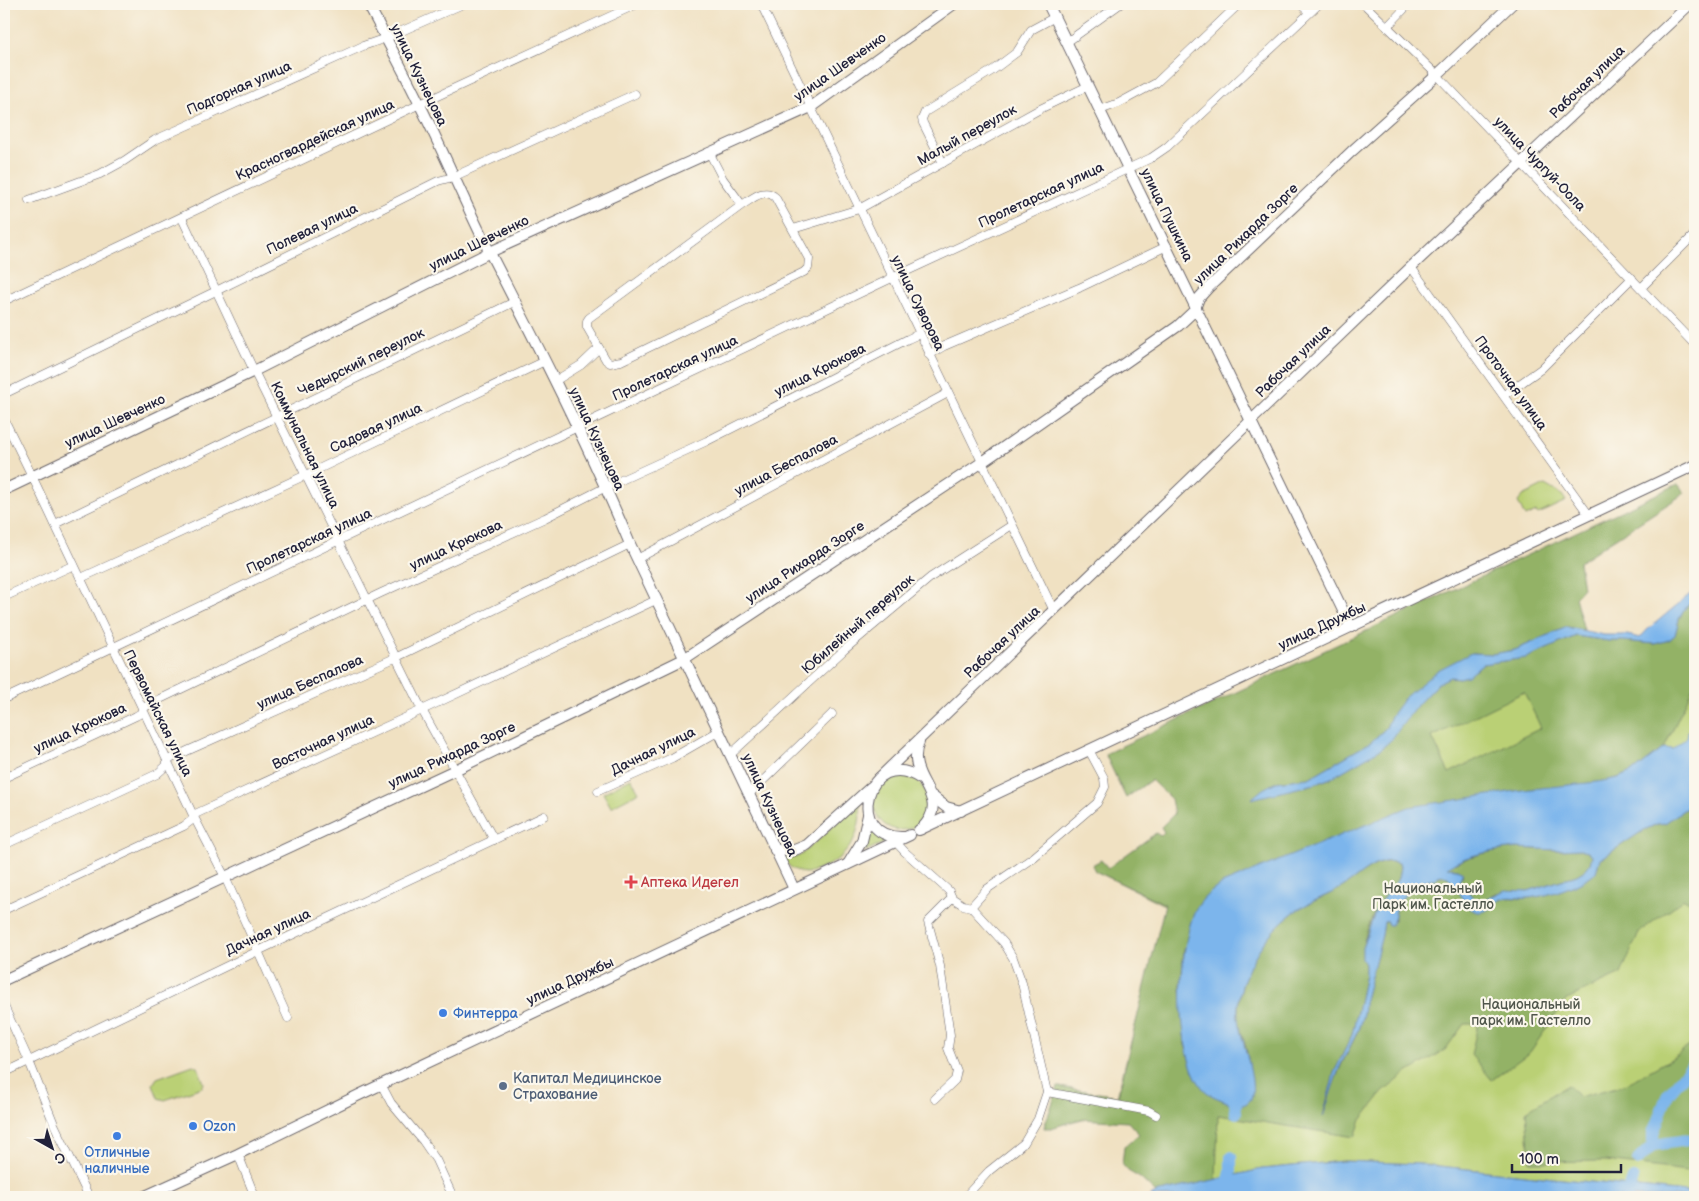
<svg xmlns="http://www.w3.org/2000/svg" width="1699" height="1201" viewBox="0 0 1699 1201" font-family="'Balsamiq Sans',sans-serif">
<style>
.green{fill:#bad074;stroke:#6e7958}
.forest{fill:#93b266;stroke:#5a6a50;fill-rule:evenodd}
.water{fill:#7bb5ec;stroke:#4e6c94;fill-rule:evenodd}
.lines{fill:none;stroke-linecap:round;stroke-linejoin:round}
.river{stroke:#7bb5ec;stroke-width:12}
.street-casing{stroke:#6a656a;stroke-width:9}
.secondary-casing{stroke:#6a656a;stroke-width:12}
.street{stroke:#fff;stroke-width:8}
.secondary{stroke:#fff;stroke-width:10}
.health-dot{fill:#e0444e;stroke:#fbf7ec;stroke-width:2}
.shop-dot{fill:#3f7fe0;stroke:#fbf7ec;stroke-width:2}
.service-dot{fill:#5c6f8a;stroke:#fbf7ec;stroke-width:2}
.labels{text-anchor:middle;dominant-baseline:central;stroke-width:4.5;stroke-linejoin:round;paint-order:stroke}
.street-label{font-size:14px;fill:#22223b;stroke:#fbf7ec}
.health-label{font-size:14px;fill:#be3a42;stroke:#fbf7ec;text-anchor:start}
.park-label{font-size:14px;fill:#50564c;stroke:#fbf7ec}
.shop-label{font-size:14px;fill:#366cbe;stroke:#fbf7ec;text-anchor:start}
.service-label{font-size:14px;fill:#4e5e75;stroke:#fbf7ec;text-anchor:start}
</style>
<rect width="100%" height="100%" fill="#fbf7ec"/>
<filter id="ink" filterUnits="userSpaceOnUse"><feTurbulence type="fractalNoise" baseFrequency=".02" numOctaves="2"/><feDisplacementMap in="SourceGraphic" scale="10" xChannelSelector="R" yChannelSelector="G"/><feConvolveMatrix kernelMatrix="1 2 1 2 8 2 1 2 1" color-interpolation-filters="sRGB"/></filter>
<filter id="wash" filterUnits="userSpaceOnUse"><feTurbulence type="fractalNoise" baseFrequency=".0096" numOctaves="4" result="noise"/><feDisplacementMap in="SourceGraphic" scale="20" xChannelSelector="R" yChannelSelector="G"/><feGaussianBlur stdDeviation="1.12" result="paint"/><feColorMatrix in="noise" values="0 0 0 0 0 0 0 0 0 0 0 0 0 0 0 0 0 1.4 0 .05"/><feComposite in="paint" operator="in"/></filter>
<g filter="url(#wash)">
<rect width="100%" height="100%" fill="#f0e1c2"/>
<g class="green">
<polygon points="1545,485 1562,495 1566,501 1538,514 1536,512 1525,517 1518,502 1523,496"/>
<polygon points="1574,562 1570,597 1580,633 1640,643 1695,599 1695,1193 1420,1164 1343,1161 1262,1169 1216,1180 1143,1137 1128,1121 1088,1118 1044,1127 1059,1087 1117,1096 1166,906 1096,871 1110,870 1163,837 1175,819 1181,798 1111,754"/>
<circle cx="901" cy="803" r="27"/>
<polygon points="631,778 639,792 611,807 603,793"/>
<path d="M861,800C860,834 853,855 820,869C812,872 806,875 798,871C790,868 785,862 780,856L793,858L801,855Z"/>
<polygon points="873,831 886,842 865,851"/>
<polygon points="193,1065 198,1067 204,1083 202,1087 165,1100 158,1098 153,1084 157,1078"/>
</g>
<g class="forest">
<path d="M1678,484L1685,493L1579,562L1583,588L1575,597L1584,630L1567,627L1515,650L1493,654L1471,653L1391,716L1386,728L1371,742L1309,778L1276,782L1252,798L1315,784L1331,778L1381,749L1418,704L1438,683L1450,677L1459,678L1476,670L1482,664L1526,658L1576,636L1609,641H1623L1655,644L1669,640L1675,635L1679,619L1683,611L1689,604L1695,601V683L1664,748L1637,769L1618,778L1270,865L1222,884L1184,948L1181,987L1184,1033L1185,1045L1190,1057L1252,1096C1251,1080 1249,1063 1246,1047C1244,1039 1239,1030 1238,1022C1235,984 1259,939 1289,916C1303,904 1323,898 1339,889C1358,879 1375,856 1399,863C1404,880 1385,895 1377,908C1370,920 1357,952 1365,964V975L1352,1035L1334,1073L1324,1112C1329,1097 1334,1082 1340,1068C1349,1047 1364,1026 1364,1003L1382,935L1384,922L1387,920L1394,921C1395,916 1396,910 1398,905C1404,892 1421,878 1435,879C1449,865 1462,897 1468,907L1492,906C1505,894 1512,899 1527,898C1545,897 1587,884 1597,868C1599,866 1598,861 1600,858L1605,856L1644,830L1657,824L1665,823L1695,802V905L1684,899L1639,932L1621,974L1567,999L1530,1052L1492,1080L1471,1055L1478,1024H1464L1445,1050L1407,1073L1383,1092L1361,1120L1355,1137L1218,1115L1216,1180L1156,1193L1140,1178L1128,1171L1122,1164L1124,1147L1139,1134L1128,1122L1081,1119L1051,1128H1044L1058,1087L1118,1096L1165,904L1095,871L1092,865L1101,860L1108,868L1156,833L1160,836L1164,832L1161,827L1174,814L1171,799L1151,780L1126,798L1105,754ZM1524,692L1541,728L1449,773L1432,737Z"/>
<path d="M1516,848L1558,850L1580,849L1588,851L1592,856L1590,864L1585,870L1577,875L1528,891L1496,893L1480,902C1472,899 1464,888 1459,881L1463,875L1457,869H1445C1467,855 1491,851 1516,848Z"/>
<polygon points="1695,1042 1695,1172 1606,1161 1530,1162 1526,1111 1568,1085 1579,1097 1624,1085 1671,1059"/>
</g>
<g class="water">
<polygon points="1695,590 1695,601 1689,604 1683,611 1679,619 1675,635 1669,640 1655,644 1623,641 1609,641 1576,636 1526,658 1482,664 1468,676 1459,678 1450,677 1438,683 1418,704 1391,740 1381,749 1331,778 1315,784 1251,799 1263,789 1276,782 1309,778 1371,742 1386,728 1391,716 1405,697 1438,670 1471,653 1493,654 1515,650 1567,627 1604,635 1627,635 1640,638 1647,630"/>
<path d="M1695,730V802L1665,823L1657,824L1644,830L1605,856L1600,858L1596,872C1579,886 1549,896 1528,898C1520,899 1512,896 1504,898C1494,900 1489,914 1478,912C1474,911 1470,909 1468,906C1461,899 1449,863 1435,879C1421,878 1403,893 1397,906C1395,912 1395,919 1391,925H1388L1387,920L1384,922L1382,935L1364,1003C1364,1026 1348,1048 1339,1069C1333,1085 1328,1101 1323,1117L1334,1073L1352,1035L1365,975V964L1362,959V948L1376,910L1398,879L1400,867L1399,863C1376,855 1358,879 1339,889C1323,898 1303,904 1289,916C1260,938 1231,989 1239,1025C1243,1044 1257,1081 1251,1099C1244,1108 1236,1106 1227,1102C1218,1098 1207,1095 1201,1086C1175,1051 1177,950 1195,911C1201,899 1211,891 1222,884L1409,807L1522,790L1597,782L1618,778L1637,769L1664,748L1673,749L1687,737L1688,731ZM1516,848L1558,850L1580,849L1588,851L1592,856L1590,864L1585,870L1577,875L1528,891L1505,890L1480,902L1475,900L1459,881L1463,872L1457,869L1447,868C1466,854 1493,851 1516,848Z"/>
<polygon points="1343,1161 1420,1164 1695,1193 1695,1197 1148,1197 1156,1193 1262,1169"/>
</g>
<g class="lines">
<g class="river">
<polyline points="1234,1090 1236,1113"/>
<polyline points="1653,1145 1695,1139"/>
<polyline points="1638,1160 1653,1145 1653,1133 1668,1094 1695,1062"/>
<polyline points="1224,1197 1231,1172 1231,1157"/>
<polyline points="1627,1197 1633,1179"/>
</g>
</g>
</g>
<g filter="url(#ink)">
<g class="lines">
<defs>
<g id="street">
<polyline points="761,4 1054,611"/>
<polyline points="1300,4 1309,12"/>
<polyline points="1364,4 1437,75 1695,345"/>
<polyline points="1387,27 1409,4"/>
<polyline points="1067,42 1120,4"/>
<polyline points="1100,110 1119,103 1156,83 1239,4"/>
<path d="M709,152L723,179L742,205L589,318L587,321V327L606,360L610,363L621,361L804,272L808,268L809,259L775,197C764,187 752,199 742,205"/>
<polyline points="943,163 923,123 922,119 925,112 993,70 1017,52 1031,30 1055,17"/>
<polyline points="29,200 100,174 124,161 155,140 363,46 386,38 463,4"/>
<polyline points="182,218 254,371 422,710 494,840"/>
<polyline points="793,229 859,209 1040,109 1088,86"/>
<polyline points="1411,267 1589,515"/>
<polyline points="1641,288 1695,234"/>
<polyline points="4,301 420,104 637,4"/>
<polyline points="929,355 944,346 1079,288 1167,246"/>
<polyline points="555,381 581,365 599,348"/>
<polyline points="4,394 216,291 438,181 453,177 635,94"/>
<polyline points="1504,395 1541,369 1632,278"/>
<polyline points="4,419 32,476 193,815 225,877 288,1018"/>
<polyline points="55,524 516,301"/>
<polyline points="637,559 948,393"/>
<polyline points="81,578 306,475 545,361"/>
<polyline points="4,597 74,565"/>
<polyline points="4,699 892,278 1151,158 1167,147 1319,4"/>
<polyline points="730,755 844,650 931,577 1012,525"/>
<polyline points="4,778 136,716 141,713 143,708 154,702 381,593 545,518 606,487 707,441 908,339 919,334"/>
<polyline points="598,791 672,758 719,731"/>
<polyline points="749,794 832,714"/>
<polyline points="892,838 905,852 949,891 952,898"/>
<polyline points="4,845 157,774 166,766 168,760 187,751 397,657 630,544"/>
<polyline points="952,898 963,905 971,907 1004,943 1013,958 1022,983 1047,1092 1038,1119 1024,1143 989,1171 965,1197"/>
<polyline points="971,907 987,889 1034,857 1097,803 1105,787 1104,778 1089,750"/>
<polyline points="4,910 184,826 192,820 193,815 422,710 656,600"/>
<polyline points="4,1006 29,1061 54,1124 89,1197"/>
<polyline points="4,1073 258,951 544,816"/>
<polyline points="381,1084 391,1103 423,1141 436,1160 453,1197"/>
<polyline points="1047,1092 1149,1111 1156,1115"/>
<polyline points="935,1099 955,1080 957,1071 948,1048 950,1035 940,966 928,922 952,898"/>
<polyline points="238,1154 255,1197"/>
</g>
<g id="secondary">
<path d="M368,4C385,37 404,71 420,105C444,153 465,203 489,251C539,348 588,444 630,544L794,889"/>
<polyline points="1048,4 1351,627"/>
<polyline points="4,490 254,371 490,252 811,107 954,4"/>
<path d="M919,742C903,780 955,796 921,829"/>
<polyline points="879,778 1411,267 1690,4"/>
<polyline points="932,796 946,807 961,811"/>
<polyline points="919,830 1695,465"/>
<path d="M904,837C842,840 867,743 921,779"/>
<polyline points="775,850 792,851 807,845 871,787"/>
<polyline points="848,864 862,841 868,815"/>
<polyline points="4,980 455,770 684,659 981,463 1178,326 1194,311 1199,298 1208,288 1352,151 1437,75 1512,4"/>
<polyline points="143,1197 238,1154 359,1095 910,835"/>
</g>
</defs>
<use href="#street" class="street-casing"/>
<use href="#secondary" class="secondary-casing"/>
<use href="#street" class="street"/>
<use href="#secondary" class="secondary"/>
</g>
</g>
<path class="health-dot" d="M628.5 874.5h5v5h5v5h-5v5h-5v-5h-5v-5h5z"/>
<g class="shop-dot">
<circle cx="443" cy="1013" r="5"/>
<circle cx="193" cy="1126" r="5"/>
<circle cx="117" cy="1136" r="5"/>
</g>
<circle class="service-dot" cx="503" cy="1086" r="5"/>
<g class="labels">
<g class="street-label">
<text transform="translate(840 67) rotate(-35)">улица Шевченко</text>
<text transform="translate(419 75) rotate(64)">улица Кузнецова</text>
<text transform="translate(1587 82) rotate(-44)">Рабочая улица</text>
<text transform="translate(239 88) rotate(-24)">Подгорная улица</text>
<text transform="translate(967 135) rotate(-29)">Малый переулок</text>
<text transform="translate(315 140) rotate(-25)">Красногвардейская улица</text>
<text transform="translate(1540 164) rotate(46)">улица Чургуй-Оола</text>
<text transform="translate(1041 195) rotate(-25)">Пролетарская улица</text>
<text transform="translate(1167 215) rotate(64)">улица Пушкина</text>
<text transform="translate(312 229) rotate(-26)">Полевая улица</text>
<text transform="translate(1246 234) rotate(-44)">улица Рихарда Зорге</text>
<text transform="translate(479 243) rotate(-26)">улица Шевченко</text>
<text transform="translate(918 303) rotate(64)">улица Суворова</text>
<text transform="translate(1293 361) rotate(-44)">Рабочая улица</text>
<text transform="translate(361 362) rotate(-26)">Чедырский переулок</text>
<text transform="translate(675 368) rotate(-25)">Пролетарская улица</text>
<text transform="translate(820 370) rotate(-27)">улица Крюкова</text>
<text transform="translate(1511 383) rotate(54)">Проточная улица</text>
<text transform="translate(115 421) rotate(-25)">улица Шевченко</text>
<text transform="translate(376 428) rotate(-25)">Садовая улица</text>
<text transform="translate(597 439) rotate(65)">улица Кузнецова</text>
<text transform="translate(305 445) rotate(64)">Коммунальная улица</text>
<text transform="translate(786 465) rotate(-28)">улица Беспалова</text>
<text transform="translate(309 541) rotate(-25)">Пролетарская улица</text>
<text transform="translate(456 545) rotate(-25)">улица Крюкова</text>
<text transform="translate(805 562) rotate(-33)">улица Рихарда Зорге</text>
<text transform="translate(858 624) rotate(-41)">Юбилейный переулок</text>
<text transform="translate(1322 626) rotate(-25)">улица Дружбы</text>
<text transform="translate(1002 642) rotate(-43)">Рабочая улица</text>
<text transform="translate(310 682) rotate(-24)">улица Беспалова</text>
<text transform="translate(158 713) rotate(64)">Первомайская улица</text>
<text transform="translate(80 728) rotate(-25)">улица Крюкова</text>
<text transform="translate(323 742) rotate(-25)">Восточная улица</text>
<text transform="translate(653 751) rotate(-26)">Дачная улица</text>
<text transform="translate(452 755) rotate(-25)">улица Рихарда Зорге</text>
<text transform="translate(770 805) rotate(65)">улица Кузнецова</text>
<text transform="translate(268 932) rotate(-25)">Дачная улица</text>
<text transform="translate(570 981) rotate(-25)">улица Дружбы</text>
</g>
<g class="health-label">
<text x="641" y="882">Аптека Идегел</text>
</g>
<g class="park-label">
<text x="1433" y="888">Национальный<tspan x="1433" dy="16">Парк им. Гастелло</tspan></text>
<text x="1531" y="1004">Национальный<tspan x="1531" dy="16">парк им. Гастелло</tspan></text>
</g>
<g class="shop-label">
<text x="453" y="1013">Финтерра</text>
<text x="203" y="1126">Ozon</text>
<text x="117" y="1152" text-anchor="middle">Отличные<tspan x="117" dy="16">наличные</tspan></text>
</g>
<g class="service-label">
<text x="513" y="1078">Капитал Медицинское<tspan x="513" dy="16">Страхование</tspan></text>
</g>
</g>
<rect width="1699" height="1201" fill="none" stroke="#fbf7ec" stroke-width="20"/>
<g transform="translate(52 1148) rotate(141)" stroke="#fbf7ec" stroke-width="4" paint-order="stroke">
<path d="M0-4L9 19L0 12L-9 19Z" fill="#22223b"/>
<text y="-8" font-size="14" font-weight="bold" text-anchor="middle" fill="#22223b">С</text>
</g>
<path d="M1512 1164v8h109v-8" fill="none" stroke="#22223b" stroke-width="2.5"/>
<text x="1519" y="1164" font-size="15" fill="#22223b" stroke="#fbf7ec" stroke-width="4" paint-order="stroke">100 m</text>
</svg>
